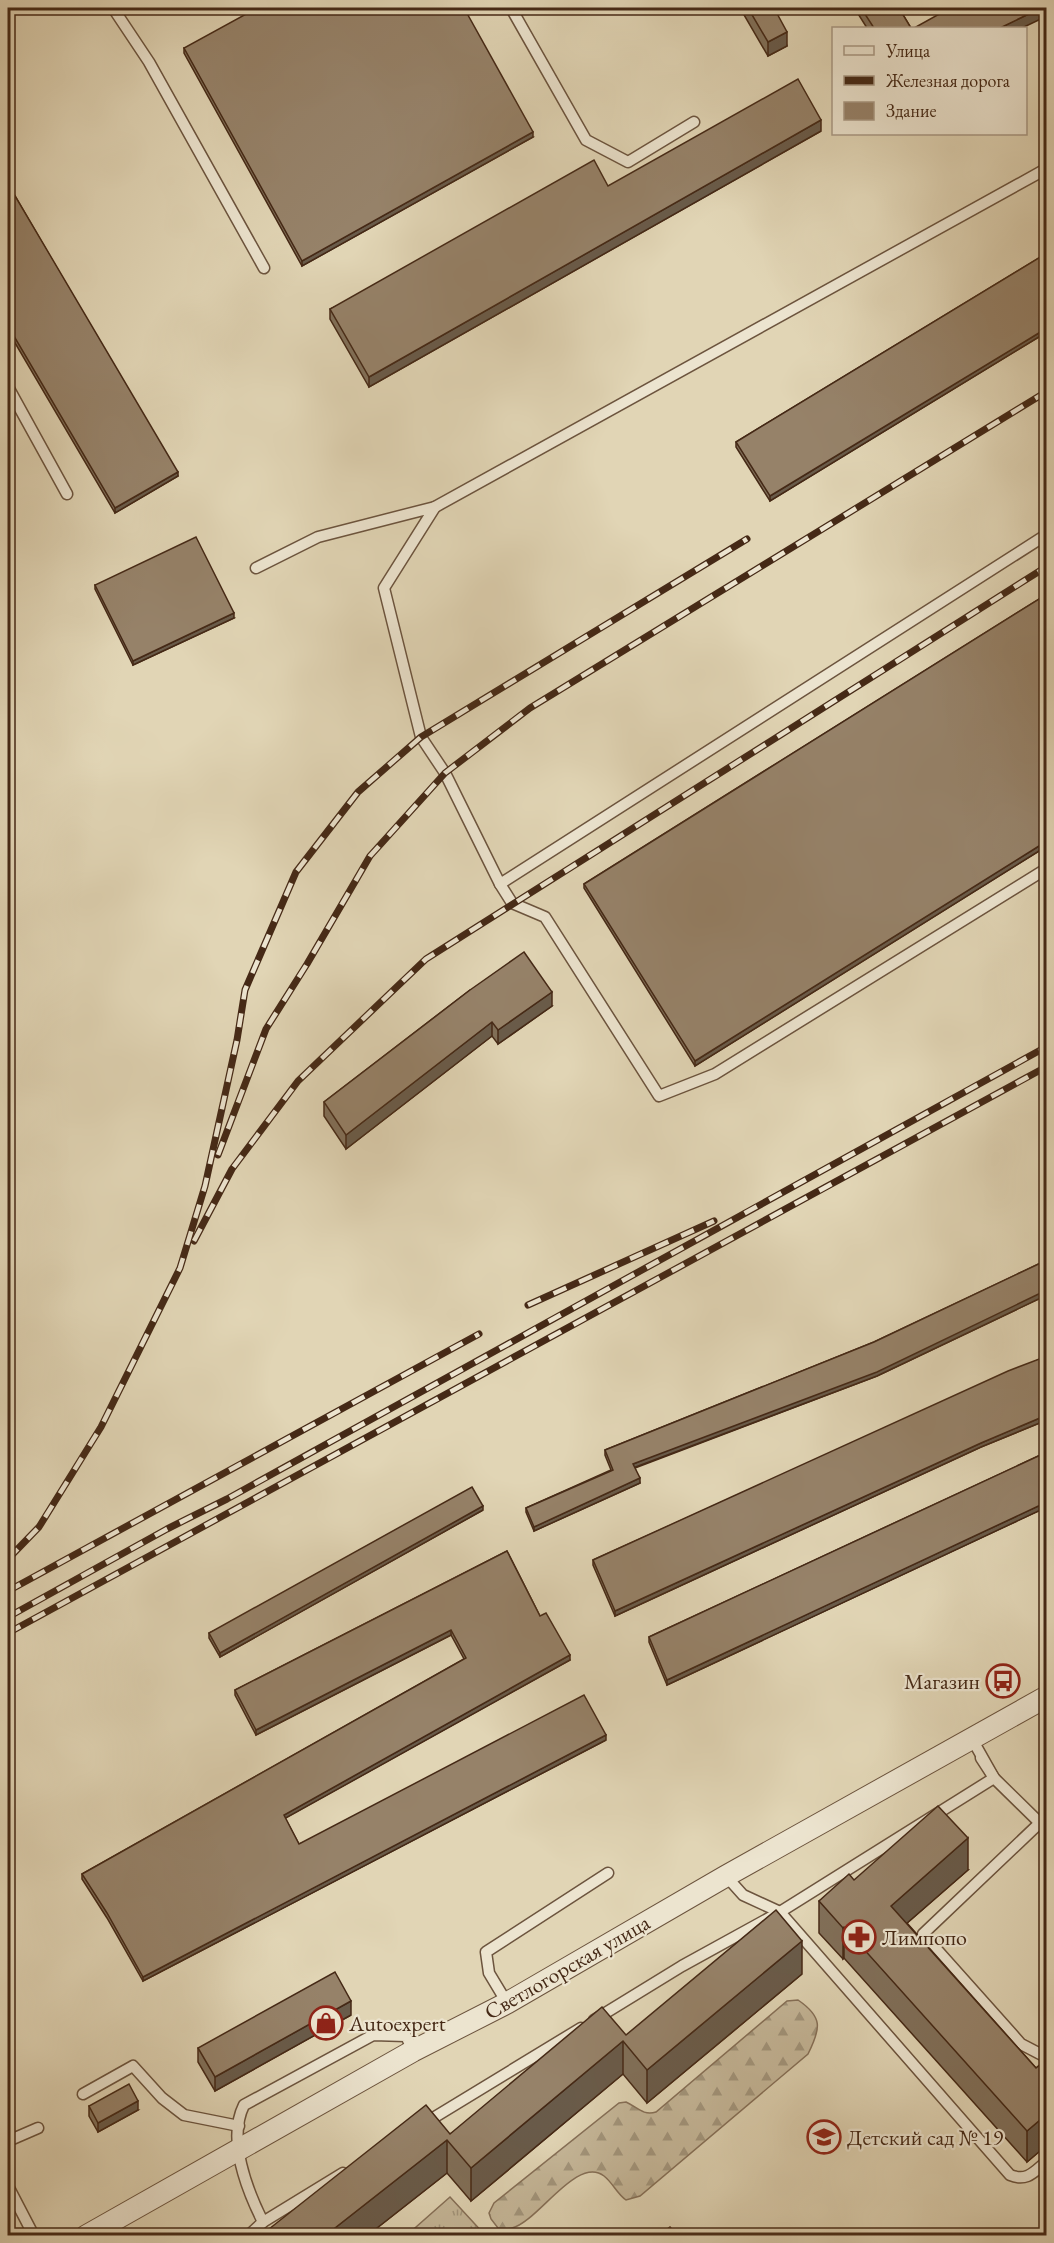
<svg xmlns="http://www.w3.org/2000/svg" width="1054" height="2243" viewBox="0 0 1054 2243" font-family="'EB Garamond',serif">
<style>
.forest{fill:url(#forest-firs);stroke:#867058;stroke-width:1.5}
.park{fill:url(#park-tufts);stroke:#867058;stroke-width:1.5}
.lines{fill:none;stroke-linecap:round;stroke-linejoin:round}
.lane-casing{stroke:#6c543e;stroke-width:13}
.street-casing{stroke:#6c543e;stroke-width:23}
.lane{stroke:#ece4cf;stroke-width:10}
.street{stroke:#ece4cf;stroke-width:21}
.rail-casing{stroke:#452916;stroke-width:7}
.rail{stroke:#ece4cf;stroke-width:4.5;stroke-dasharray:14;stroke-linecap:butt}
.wall{fill:#81705a;stroke:#452916;stroke-width:1.5}
.shaded-wall{fill:#695b4a;stroke:#452916;stroke-width:1.5}
.building{fill:#968269;stroke:#452916;stroke-width:1.5}
.labels{text-anchor:middle;dominant-baseline:central;stroke-width:4.5;stroke-linejoin:round;paint-order:stroke}
.poi-label{font-size:22px;fill:#452916;stroke:#ece4cf;text-anchor:start}
.street-label{font-size:22px;fill:#452916;stroke:#ece4cf}
</style>
<defs>
<pattern id="forest-firs" width="22" height="20" patternUnits="userSpaceOnUse" patternTransform="scale(1.5)"><rect width="22" height="20" fill="#c6b89a"/><path d="M5 1l3.5 6h-7zM16 11l3.5 6h-7z" fill="#a3967d"/></pattern>
<pattern id="park-tufts" width="24" height="20" patternUnits="userSpaceOnUse" patternTransform="scale(1.5)"><rect width="24" height="20" fill="#c6b89a"/><path d="M3 7l-1-3M5 7V3M7 7l1-3M15 17l-1-3M17 17v-4M19 17l1-3" fill="none" stroke="#a3967d"/></pattern>
</defs>
<rect width="100%" height="100%" fill="#e1d5b5"/>
<filter id="stains"><feTurbulence type="fractalNoise" baseFrequency=".00333" numOctaves="4"/><feColorMatrix values="0 0 0 0 .2 0 0 0 0 .09 0 0 0 0 .02 0 0 0 .5 -.17"/></filter>
<radialGradient id="worn" r=".72"><stop offset=".6" stop-color="#630" stop-opacity="0"/><stop offset="1" stop-color="#630" stop-opacity=".3"/></radialGradient>
<path class="forest" d="M798,2000C823,2017 821,2028 808,2054L640,2196L626,2200C617,2194 613,2183 604,2176C577,2155 538,2222 512,2228C508,2229 503,2228 498,2228L491,2219L489,2213L494,2203L619,2103L626,2102C637,2107 643,2116 656,2112L787,2001Z"/>
<polygon class="park" points="450,2197 485,2235 407,2235"/>
<g class="lines">
<defs>
<g id="lane">
<polyline points="113,8 149,62 264,268"/>
<polyline points="511,8 586,140 628,162 694,122"/>
<polyline points="8,387 67,494"/>
<polyline points="435,507 1046,169"/>
<polyline points="256,568 318,537 435,507 384,588 421,737 445,773 500,884 512,903 545,917 659,1096 715,1074 1046,869"/>
<polyline points="500,884 1046,535"/>
<polyline points="972,1739 994,1778 1046,1829"/>
<polyline points="1046,1817 923,1934 1021,2044 1046,2057"/>
<path d="M726,1876L743,1895L780,1912L1010,2175C1027,2182 1034,2172 1046,2162"/>
<polyline points="507,2003 489,1973 486,1952 608,1873"/>
<polyline points="594,2020 682,1966 780,1912 994,1778 981,1758"/>
<polyline points="83,2094 133,2066 162,2098 184,2115 239,2126"/>
<polyline points="425,2123 581,2028"/>
<polyline points="8,2141 38,2128"/>
<polyline points="8,2186 34,2236"/>
<path d="M263,2222C247,2190 227,2139 244,2105L373,2035L406,2036L413,2051"/>
<polyline points="248,2236 263,2222 343,2173"/>
</g>
<polyline id="street" points="86,2236 413,2051 507,2003 726,1876 1046,1697"/>
</defs>
<use href="#lane" class="lane-casing"/>
<use href="#street" class="street-casing"/>
<use href="#lane" class="lane"/>
<use href="#street" class="street"/>
<defs>
<g id="rail">
<polyline points="218,1155 266,1029 307,964 370,856 445,773 530,708 1046,392"/>
<polyline points="194,1241 232,1169 298,1081 426,959 1046,567"/>
<polyline points="528,1305 714,1221"/>
<polyline points="8,1559 39,1527 101,1427 180,1268 205,1186 237,1040 245,990 296,872 358,792 421,737 747,539"/>
<polyline points="8,1591 479,1334"/>
<polyline points="8,1617 167,1529 227,1499 1046,1047"/>
<polyline points="8,1633 1046,1067"/>
</g>
</defs>
<use href="#rail" class="rail-casing"/>
<use href="#rail" class="rail"/>
</g>
<g class="wall">
<polygon points="740,8 774,8 787,46 768,56"/>
<polygon points="855,8 899,8 911,28 867,28 855,9"/>
<polygon points="184,48 533,137 302,266 184,53"/>
<polygon points="821,131 369,387 330,319 330,309 608,186"/>
<polygon points="8,184 178,476 115,513 8,331"/>
<polygon points="1047,253 1047,332 770,501 736,447 736,442"/>
<polygon points="95,585 234,618 133,665 95,589"/>
<polygon points="1047,594 1047,846 695,1066 584,888 584,884"/>
<polygon points="470,990 552,1006 498,1044 492,1036 346,1149 324,1116 324,1102"/>
<polygon points="1047,1260 1047,1295 877,1376 635,1468 640,1483 534,1531 526,1512 526,1508 611,1470 605,1455 605,1450 874,1342"/>
<polygon points="1047,1356 1047,1420 981,1447 615,1616 593,1565 593,1560"/>
<polygon points="1047,1452 1047,1507 667,1685 649,1642 649,1637"/>
<polygon points="483,1510 220,1657 209,1638 209,1633"/>
<polygon points="507,1551 540,1616 570,1660 285,1818 299,1844 606,1740 143,1981 107,1918 82,1879 82,1874 464,1659 451,1635 256,1735 235,1695 235,1690"/>
<polygon points="968,1870 907,1923 1036,2068 1047,2059 1047,2145 1027,2162 844,1958 843,1959 819,1933 819,1901 854,1880"/>
<polygon points="802,1974 647,2103 623,2074 471,2201 447,2173 368,2235 269,2235 269,2229 450,2134 626,2035"/>
<polygon points="351,2015 215,2091 198,2062 198,2048"/>
<polygon points="89,2106 138,2110 98,2132 89,2116"/>
</g>
<g class="shaded-wall">
<polygon points="1041,8 1047,8 1047,16 1022,28 1000,28"/>
<polygon points="787,32 787,46 768,56 768,42"/>
<polygon points="821,120 821,131 369,387 369,377"/>
<polygon points="533,132 533,137 302,266 302,261"/>
<polygon points="1047,328 1047,332 770,501 770,496"/>
<polygon points="178,472 178,476 115,513 115,508"/>
<polygon points="234,613 234,618 133,665 133,661"/>
<polygon points="1047,841 1047,846 695,1066 695,1061"/>
<polygon points="552,992 552,1006 498,1044 498,1030"/>
<polygon points="492,1022 492,1036 346,1149 346,1135"/>
<polygon points="1047,1290 1047,1295 877,1376 633,1468 633,1464"/>
<polygon points="1047,1415 1047,1420 981,1447 615,1616 615,1611 981,1443"/>
<polygon points="640,1478 640,1483 534,1531 534,1527"/>
<polygon points="1047,1502 1047,1507 667,1685 667,1680"/>
<polygon points="483,1506 483,1510 220,1657 220,1653"/>
<polygon points="451,1630 451,1635 256,1735 256,1730"/>
<polygon points="570,1655 570,1660 284,1819 284,1815"/>
<polygon points="606,1735 606,1740 143,1981 143,1977"/>
<polygon points="968,1838 968,1870 891,1937 891,1906"/>
<polygon points="844,1927 844,1958 843,1959 843,1928"/>
<polygon points="802,1941 802,1974 647,2103 647,2070"/>
<polygon points="351,2001 351,2015 215,2091 215,2077"/>
<polygon points="623,2041 623,2074 471,2201 471,2168"/>
<polygon points="138,2101 138,2110 98,2132 98,2123"/>
<polygon points="1047,2114 1047,2145 1027,2162 1027,2131"/>
<polygon points="447,2140 447,2173 368,2235 326,2235"/>
</g>
<g class="building">
<polygon points="257,8 464,8 533,132 302,261 184,48"/>
<polygon points="748,8 774,8 787,32 768,42"/>
<polygon points="861,8 899,8 911,28 874,28"/>
<polygon points="950,8 1041,8 1000,28 914,28"/>
<polygon points="798,79 821,120 369,377 330,309 594,160 608,186"/>
<polygon points="8,184 178,472 115,508 8,326"/>
<polygon points="1047,253 1047,328 770,496 736,442"/>
<polygon points="196,537 234,613 133,661 95,585"/>
<polygon points="1047,594 1047,841 695,1061 584,884"/>
<polygon points="524,952 552,992 498,1030 492,1022 346,1135 324,1102 470,990"/>
<polygon points="1047,1260 1047,1290 877,1372 633,1464 640,1478 534,1527 526,1508 613,1470 605,1450 874,1342"/>
<polygon points="1047,1356 1047,1415 981,1443 615,1611 593,1560 1008,1371"/>
<polygon points="1047,1452 1047,1502 667,1680 649,1637"/>
<polygon points="472,1487 483,1506 220,1653 209,1633"/>
<polygon points="507,1551 540,1616 546,1613 570,1655 284,1815 299,1844 584,1695 606,1735 143,1977 107,1913 82,1874 466,1658 451,1630 256,1730 235,1690"/>
<polygon points="938,1806 968,1838 891,1906 1036,2068 1047,2059 1047,2114 1027,2131 844,1927 843,1928 819,1901 849,1874 854,1880"/>
<polygon points="776,1910 802,1941 647,2070 623,2041 471,2168 447,2140 326,2235 274,2235 269,2229 426,2105 450,2134 602,2007 626,2035"/>
<polygon points="335,1972 351,2001 215,2077 198,2048"/>
<polygon points="129,2084 138,2101 98,2123 89,2106"/>
<polygon points="670,2227 677,2235 659,2235"/>
</g>
<defs>
<symbol id="bus-ring" viewBox="-11 -11 22 22"><circle r="9.5" fill="#ece4cf" stroke="#8f2418" stroke-width="1.5"/><path d="M-5-6H5V4H4V6H2V4H-2V6H-4V4H-5ZM-3.5-4V0h7V-4ZM-3.5 1.2v1.5H-2V1.2ZM2 1.2v1.5H3.5V1.2Z" fill="#8f2418"/></symbol>
<symbol id="pharmacy-ring" viewBox="-11 -11 22 22"><circle r="9.5" fill="#ece4cf" stroke="#8f2418" stroke-width="1.5"/><path d="M-2-6h4v4h4v4h-4v4h-4v-4h-4v-4h4Z" fill="#8f2418"/></symbol>
<symbol id="shop-ring" viewBox="-11 -11 22 22"><circle r="9.5" fill="#ece4cf" stroke="#8f2418" stroke-width="1.5"/><path d="M-5-2.5h2.3a2.7 3.5 0 0 1 5.4 0H5L5.5 6h-11ZM-1.5-2.5h3a1.5 2.3 0 0 0-3 0Z" fill="#8f2418"/></symbol>
<symbol id="school-ring" viewBox="-11 -11 22 22"><circle r="9.5" fill="#ece4cf" stroke="#8f2418" stroke-width="1.5"/><path d="M0-5L7-2L0 1L-7-2ZM-4 1L0 2.5L4 1V4Q0 6-4 4Z" fill="#8f2418"/></symbol>
</defs>
<g fill-rule="evenodd">
<use href="#bus-ring" x="984" y="1662" width="38" height="38"/>
<use href="#pharmacy-ring" x="840" y="1918" width="38" height="38"/>
<use href="#shop-ring" x="307" y="2004" width="38" height="38"/>
<use href="#school-ring" x="805" y="2118" width="38" height="38"/>
</g>
<g class="labels">
<g class="poi-label">
<text x="980" y="1681" text-anchor="end">Магазин</text>
<text x="882" y="1937">Лимпопо</text>
<text x="349" y="2023">Autoexpert</text>
<text x="847" y="2137">Детский сад № 19</text>
</g>
<g class="street-label">
<text transform="translate(567 1967) rotate(-30)">Светлогорская улица</text>
</g>
</g>
<rect width="1054" height="2243" fill="none" stroke="#e1d5b5" stroke-width="30"/>
<rect x="9" y="9" width="1036" height="2225" fill="none" stroke="#452916" stroke-width="3"/>
<rect x="15" y="15" width="1024" height="2213" fill="none" stroke="#452916" stroke-width="1.5"/>
<rect x="832" y="27" width="195" height="108" fill="#ece4cf" stroke="#a99985" stroke-width="1.5"/>
<rect x="844" y="46" width="30" height="9" fill="#ece4cf" stroke="#a99985" stroke-width="1.5"/>
<text x="886" y="57" font-size="18" fill="#452916">Улица</text>
<rect x="844" y="76" width="30" height="9" fill="#452916" stroke="#a99985" stroke-width="1.5"/>
<text x="886" y="87" font-size="18" fill="#452916">Железная дорога</text>
<rect x="844" y="102" width="30" height="18" fill="#968269" stroke="#a99985" stroke-width="1.5"/>
<text x="886" y="117" font-size="18" fill="#452916">Здание</text>
<rect width="100%" height="100%" filter="url(#stains)"/>
<rect width="100%" height="100%" fill="url(#worn)"/>
</svg>
